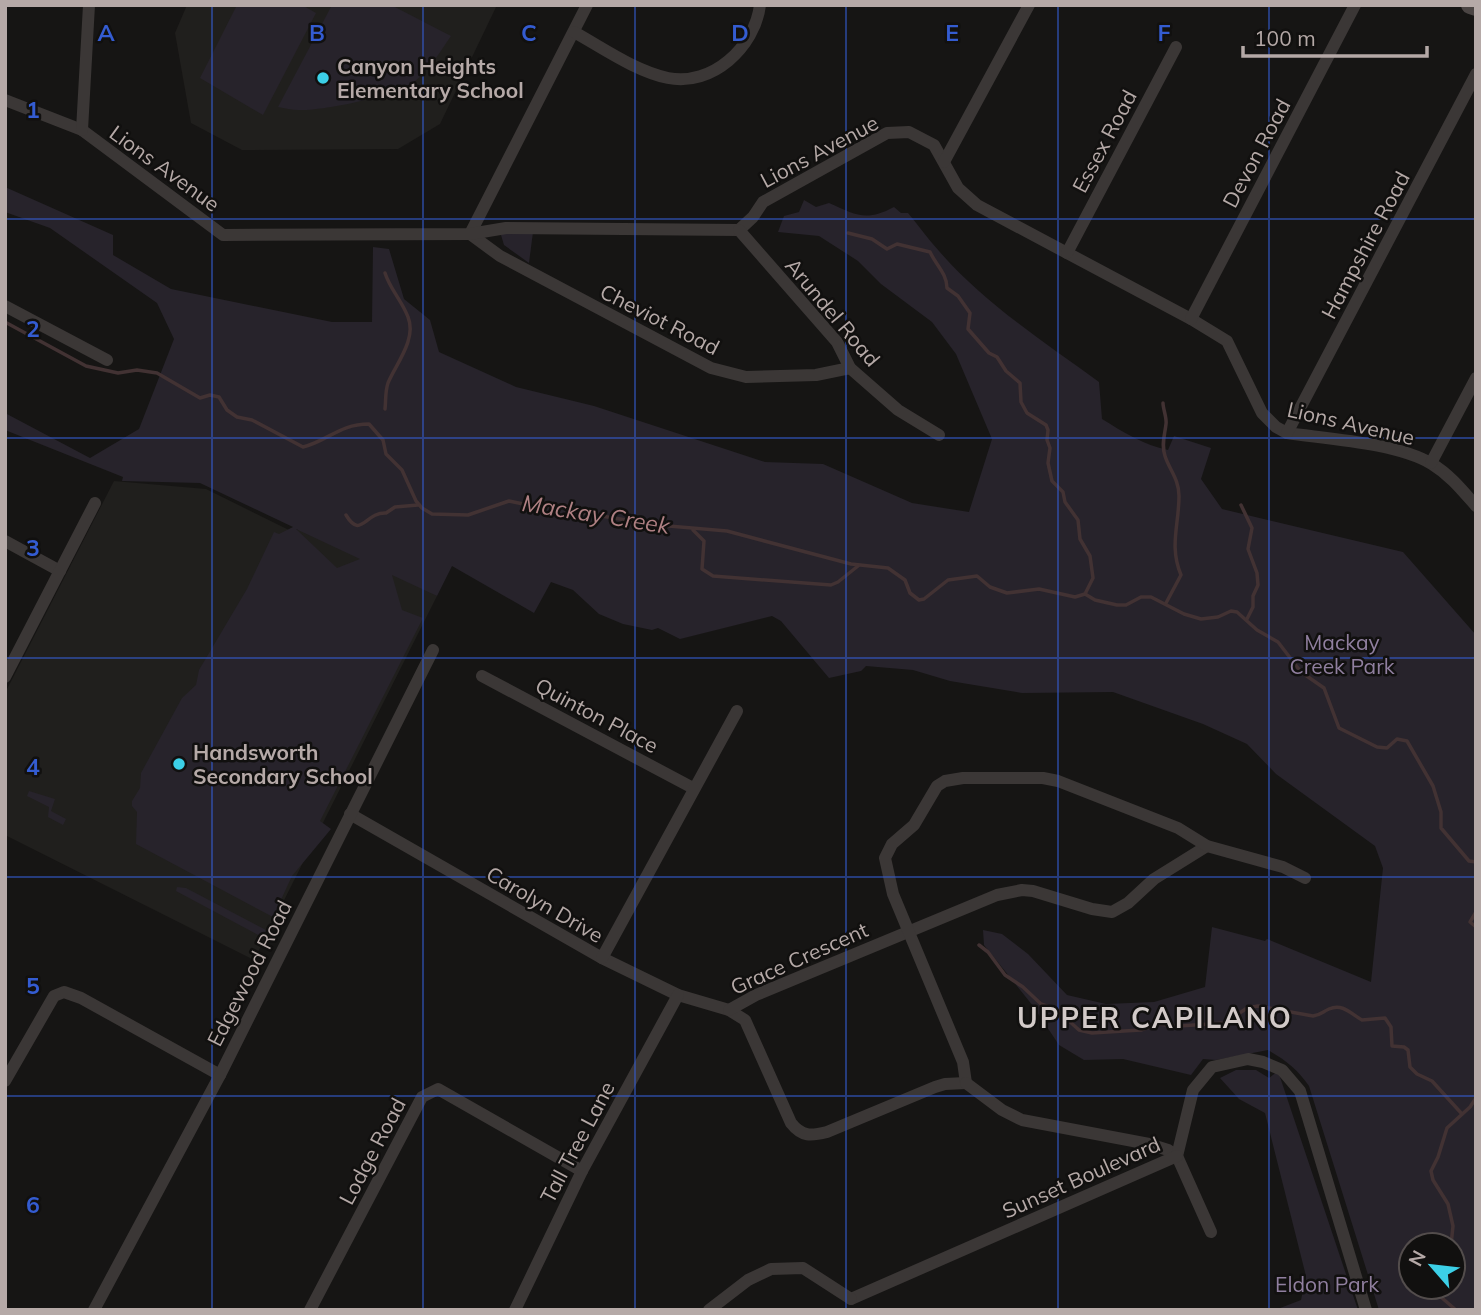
<svg xmlns="http://www.w3.org/2000/svg" width="1481" height="1315" viewBox="0 0 1481 1315" font-family="Mulish,sans-serif">
<style>
.built{fill:#201f1d}
.green{fill:#27232b;fill-rule:evenodd}
.lines{fill:none;stroke-linecap:round;stroke-linejoin:round}
.stream{stroke:#423233;stroke-width:3.5}
.street{stroke:#3b3736;stroke-width:12}
.secondary{stroke:#4b4544;stroke-width:18}
.grid{fill:none;stroke:#345cd1;stroke-width:2;stroke-opacity:0.55}
.poi-dot{fill:#3cd0e7;stroke:#11100f;stroke-width:2.5}
.labels{text-anchor:middle;dominant-baseline:central;stroke-width:5;stroke-linejoin:round;paint-order:stroke}
.poi-label{font-size:21px;font-weight:bold;fill:#b5a9a7;stroke:#11100f;text-anchor:start}
.street-label{font-size:21px;fill:#b5a9a7;stroke:#11100f}
.park-label{font-size:21px;fill:#907f9f;stroke:#11100f}
.water-label{font-size:23px;font-style:italic;fill:#af8083;stroke:#11100f}
.district-label{font-size:28px;font-weight:bold;letter-spacing:2px;fill:#d2cac8;stroke:#11100f}
.grid-label{font-size:23px;text-anchor:middle;font-weight:bold;fill:#345cd1;stroke:#11100f;stroke-width:5;stroke-linejoin:round;paint-order:stroke}
</style>
<rect width="100%" height="100%" fill="#161514"/>
<g class="built">
<polygon points="187,5 497,5 440,124 398,149 242,150 191,123 175,33"/>
<polygon points="114,481 206,489 293,532 302,528 390,569 437,596 254,960 5,835 5,693"/>
</g>
<g class="green">
<polygon points="237,5 302,5 316,13 263,115 200,78"/>
<path d="M332,5H391L451,36C440,52 429,70 414,82C397,96 322,111 299,110C292,110 285,108 278,107Z"/>
<path d="M5,187L113,235V255L171,289L332,322H372L373,247L389,249L404,299L430,320L439,352L516,387L594,406L765,462L823,464L912,503L969,512L992,439L956,354L932,322L881,284L858,261L819,236L778,232L784,216L799,212L804,200L816,207L829,203C856,215 866,222 894,207L901,213H908C918,225 928,239 939,251C984,303 1044,342 1099,382L1102,419C1123,432 1144,445 1168,450L1174,436L1211,448L1201,479L1222,509L1403,552L1476,635V1310H1379L1309,1086C1298,1070 1286,1060 1268,1050L1216,1060L1203,1059L1191,1075L1123,1059L1084,1060L1059,1045L1033,1006L984,945L983,930L1002,934L1028,954L1067,995L1106,1004L1154,1002L1205,987L1212,927L1265,941L1267,939L1371,982L1383,868L1375,846L1276,774L1247,744L1203,724L1113,692L1022,693L950,681L913,670L866,666L861,671L829,678L781,621L772,616L680,639L658,628L652,630L623,624L599,614L573,590L551,582L534,613L452,566L437,596L392,575L402,610L423,618L320,821L331,829L292,876L273,917L136,844L137,812L132,806V801L140,788L141,773L182,698L196,685L199,670L247,589L274,532L279,534L293,527L200,483L122,481L123,477L5,430V413L90,458L139,429L174,339L157,303L50,228L5,212ZM296,529L360,559L337,568ZM1411,1245H1453V1287H1411Z"/>
<polygon points="503,232 533,232 529,263 504,245 501,235"/>
<polygon points="29,791 55,799 51,811 66,819 63,825 48,817 49,807 27,796"/>
<polygon points="177,887 186,888 266,930 262,937 176,891"/>
<polygon points="1236,1070 1256,1070 1269,1078 1278,1071 1358,1310 1275,1310 1301,1300 1306,1276 1265,1113 1239,1099 1220,1078"/>
</g>
<g class="lines">
<g class="stream">
<path d="M848,233L872,239L887,249L897,244L930,252C936,265 947,274 947,288L958,296L970,313L968,329L989,353L997,357L1006,371L1020,383L1021,402L1027,413L1046,425L1048,430L1047,440L1050,448L1048,463L1052,481L1063,492L1065,502L1078,520L1080,539L1090,556L1093,578L1085,594"/>
<path d="M385,273C390,289 402,301 408,317C417,339 396,364 388,383C385,392 386,400 385,409"/>
<path d="M5,322L86,366L118,373L137,370L157,373L200,398L210,395L219,397L227,410L237,417L252,420L303,447C328,441 339,424 369,424L383,440L386,454L402,470L416,501L422,508L432,514L468,515L509,501L533,506H566L583,513L657,525L727,531L851,564L888,568L905,580L910,593L919,600L924,599L948,580L977,576L990,587L1007,593L1039,589L1075,597L1085,594L1095,600L1117,605H1126L1141,597H1151L1184,614L1201,619L1218,617L1231,611L1237,612L1257,630L1278,642L1301,672L1324,688L1339,728L1377,747L1387,748L1397,739L1407,741L1433,786L1441,812V828L1469,861L1476,862"/>
<path d="M1163,403C1163,409 1167,418 1166,424C1165,434 1161,444 1165,456C1169,469 1179,479 1179,496C1179,525 1169,546 1181,575L1166,603"/>
<polyline points="1241,505 1252,528 1248,549 1257,573 1258,585 1253,596 1253,607 1247,619"/>
<path d="M346,515C361,540 365,512 386,513L395,507L418,505"/>
<polyline points="693,530 704,541 702,569 713,576 831,585 838,582 858,566"/>
<polyline points="1476,912 1470,922 1476,927"/>
<path d="M979,945L988,952L1005,975L1023,987L1041,1004L1057,1010L1079,1030L1092,1033L1124,1031L1141,1030L1157,1024L1179,1026L1225,1023L1247,1008L1258,1006L1313,1016C1321,1015 1322,1012 1329,1009C1343,1003 1351,1014 1362,1020L1385,1018L1391,1027L1392,1046L1404,1047L1408,1050L1410,1067L1417,1074L1432,1081L1462,1114"/>
<polyline points="1451,1245 1453,1226 1448,1204 1433,1180 1431,1171 1438,1157 1447,1128 1470,1107 1476,1098"/>
<polyline points="1438,1287 1442,1298 1456,1310"/>
</g>
<g class="street">
<polyline points="587,5 470,234 500,256 711,368 746,377 816,375 850,368"/>
<path d="M574,32C603,48 635,71 668,78C712,87 755,47 760,5"/>
<path d="M5,100L82,130L223,235L470,234L506,228L739,230L753,217L763,202L887,133L909,132L934,145L958,188L977,205L1191,319L1227,341L1262,413L1276,427L1287,433C1329,439 1397,443 1432,464C1450,475 1462,490 1476,506"/>
<polyline points="82,130 89,5"/>
<polyline points="944,162 1029,5"/>
<polyline points="739,230 837,342 850,368 898,410 939,435"/>
<polyline points="1067,253 1176,47"/>
<polyline points="5,306 107,360"/>
<polyline points="1191,319 1355,5"/>
<polyline points="1287,433 1476,74"/>
<polyline points="1431,463 1476,378"/>
<polyline points="5,541 60,571"/>
<polyline points="482,676 693,788"/>
<polyline points="5,677 95,503"/>
<path d="M350,814L602,958L678,995L729,1010L745,1020L791,1123C802,1137 811,1136 827,1132L935,1087L945,1084L966,1083"/>
<polyline points="602,958 737,711"/>
<polyline points="729,1010 756,995 997,895 1022,890 1033,891 1092,909 1112,912 1128,903 1154,879 1207,846"/>
<polyline points="5,1081 54,996 64,992 81,998 220,1075"/>
<polyline points="966,1083 963,1062 893,894 885,858 892,844 914,825 937,786 945,781 963,778 1043,778 1058,781 1178,828 1207,846 1283,867 1305,878"/>
<polyline points="966,1083 1002,1110 1022,1120 1149,1144 1168,1150 1177,1156 1211,1232"/>
<polyline points="1177,1156 1193,1090 1212,1067 1248,1059 1263,1062 1282,1070 1300,1091 1366,1310"/>
<polyline points="851,1299 1177,1156"/>
<polyline points="94,1310 220,1075 433,650"/>
<polyline points="310,1310 422,1097 438,1089 582,1171"/>
<polyline points="515,1310 582,1171 678,995"/>
<polyline points="709,1310 748,1280 771,1269 803,1268 851,1299"/>
</g>
<polyline class="secondary" points="1470,5 1476,7"/>
</g>
<path class="grid" d="M212,5V1310M423,5V1310M635,5V1310M846,5V1310M1058,5V1310M1269,5V1310M5,219H1476M5,438H1476M5,658H1476M5,877H1476M5,1096H1476"/>
<g class="poi-dot">
<circle cx="323" cy="78" r="7"/>
<circle cx="179" cy="764" r="7"/>
</g>
<g class="labels">
<g class="poi-label">
<text x="337" y="66">Canyon Heights<tspan x="337" dy="24">Elementary School</tspan></text>
<text x="193" y="752">Handsworth<tspan x="193" dy="24">Secondary School</tspan></text>
</g>
<g class="street-label">
<text transform="translate(1104 141) rotate(-62)">Essex Road</text>
<text transform="translate(819 151) rotate(-28)">Lions Avenue</text>
<text transform="translate(1256 153) rotate(-62)">Devon Road</text>
<text transform="translate(165 168) rotate(36)">Lions Avenue</text>
<text transform="translate(1365 245) rotate(-62)">Hampshire Road</text>
<text transform="translate(833 312) rotate(50)">Arundel Road</text>
<text transform="translate(660 319) rotate(27)">Cheviot Road</text>
<text transform="translate(1351 423) rotate(13)">Lions Avenue</text>
<text transform="translate(597 715) rotate(28)">Quinton Place</text>
<text transform="translate(545 904) rotate(30)">Carolyn Drive</text>
<text transform="translate(799 958) rotate(-24)">Grace Crescent</text>
<text transform="translate(249 973) rotate(-63)">Edgewood Road</text>
<text transform="translate(577 1142) rotate(-62)">Tall Tree Lane</text>
<text transform="translate(372 1151) rotate(-62)">Lodge Road</text>
<text transform="translate(1081 1177) rotate(-24)">Sunset Boulevard</text>
</g>
<g class="park-label">
<text x="1342" y="642">Mackay<tspan x="1342" dy="24">Creek Park</tspan></text>
<text x="1327" y="1284">Eldon Park</text>
</g>
<g class="water-label">
<text transform="translate(596 514) rotate(9)">Mackay Creek</text>
</g>
<g class="district-label">
<text x="1155" y="1017">UPPER CAPILANO</text>
</g>
</g>
<g class="grid-label">
<text x="106" y="41">A</text>
<text x="317" y="41">B</text>
<text x="529" y="41">C</text>
<text x="740" y="41">D</text>
<text x="952" y="41">E</text>
<text x="1164" y="41">F</text>
<text x="33" y="118">1</text>
<text x="33" y="337">2</text>
<text x="33" y="556">3</text>
<text x="33" y="775">4</text>
<text x="33" y="994">5</text>
<text x="33" y="1213">6</text>
</g>
<rect width="1481" height="1315" fill="none" stroke="#b5a9a7" stroke-width="14"/>
<g transform="translate(1432 1266) rotate(298)"><circle r="33" fill="#11100f" stroke="#534d4c" stroke-width="2"/>
<path d="M0-5L12 26L0 18L-12 26Z" fill="#3cd0e7"/>
<text y="-10" font-size="19" font-weight="bold" text-anchor="middle" fill="#b5a9a7">N</text>
</g>
<path d="M1243 46v10h184v-10" fill="none" stroke="#b5a9a7" stroke-width="3.5"/>
<text x="1254" y="46" font-size="21" fill="#b5a9a7" stroke="#11100f" stroke-width="5" paint-order="stroke">100 m</text>
</svg>
